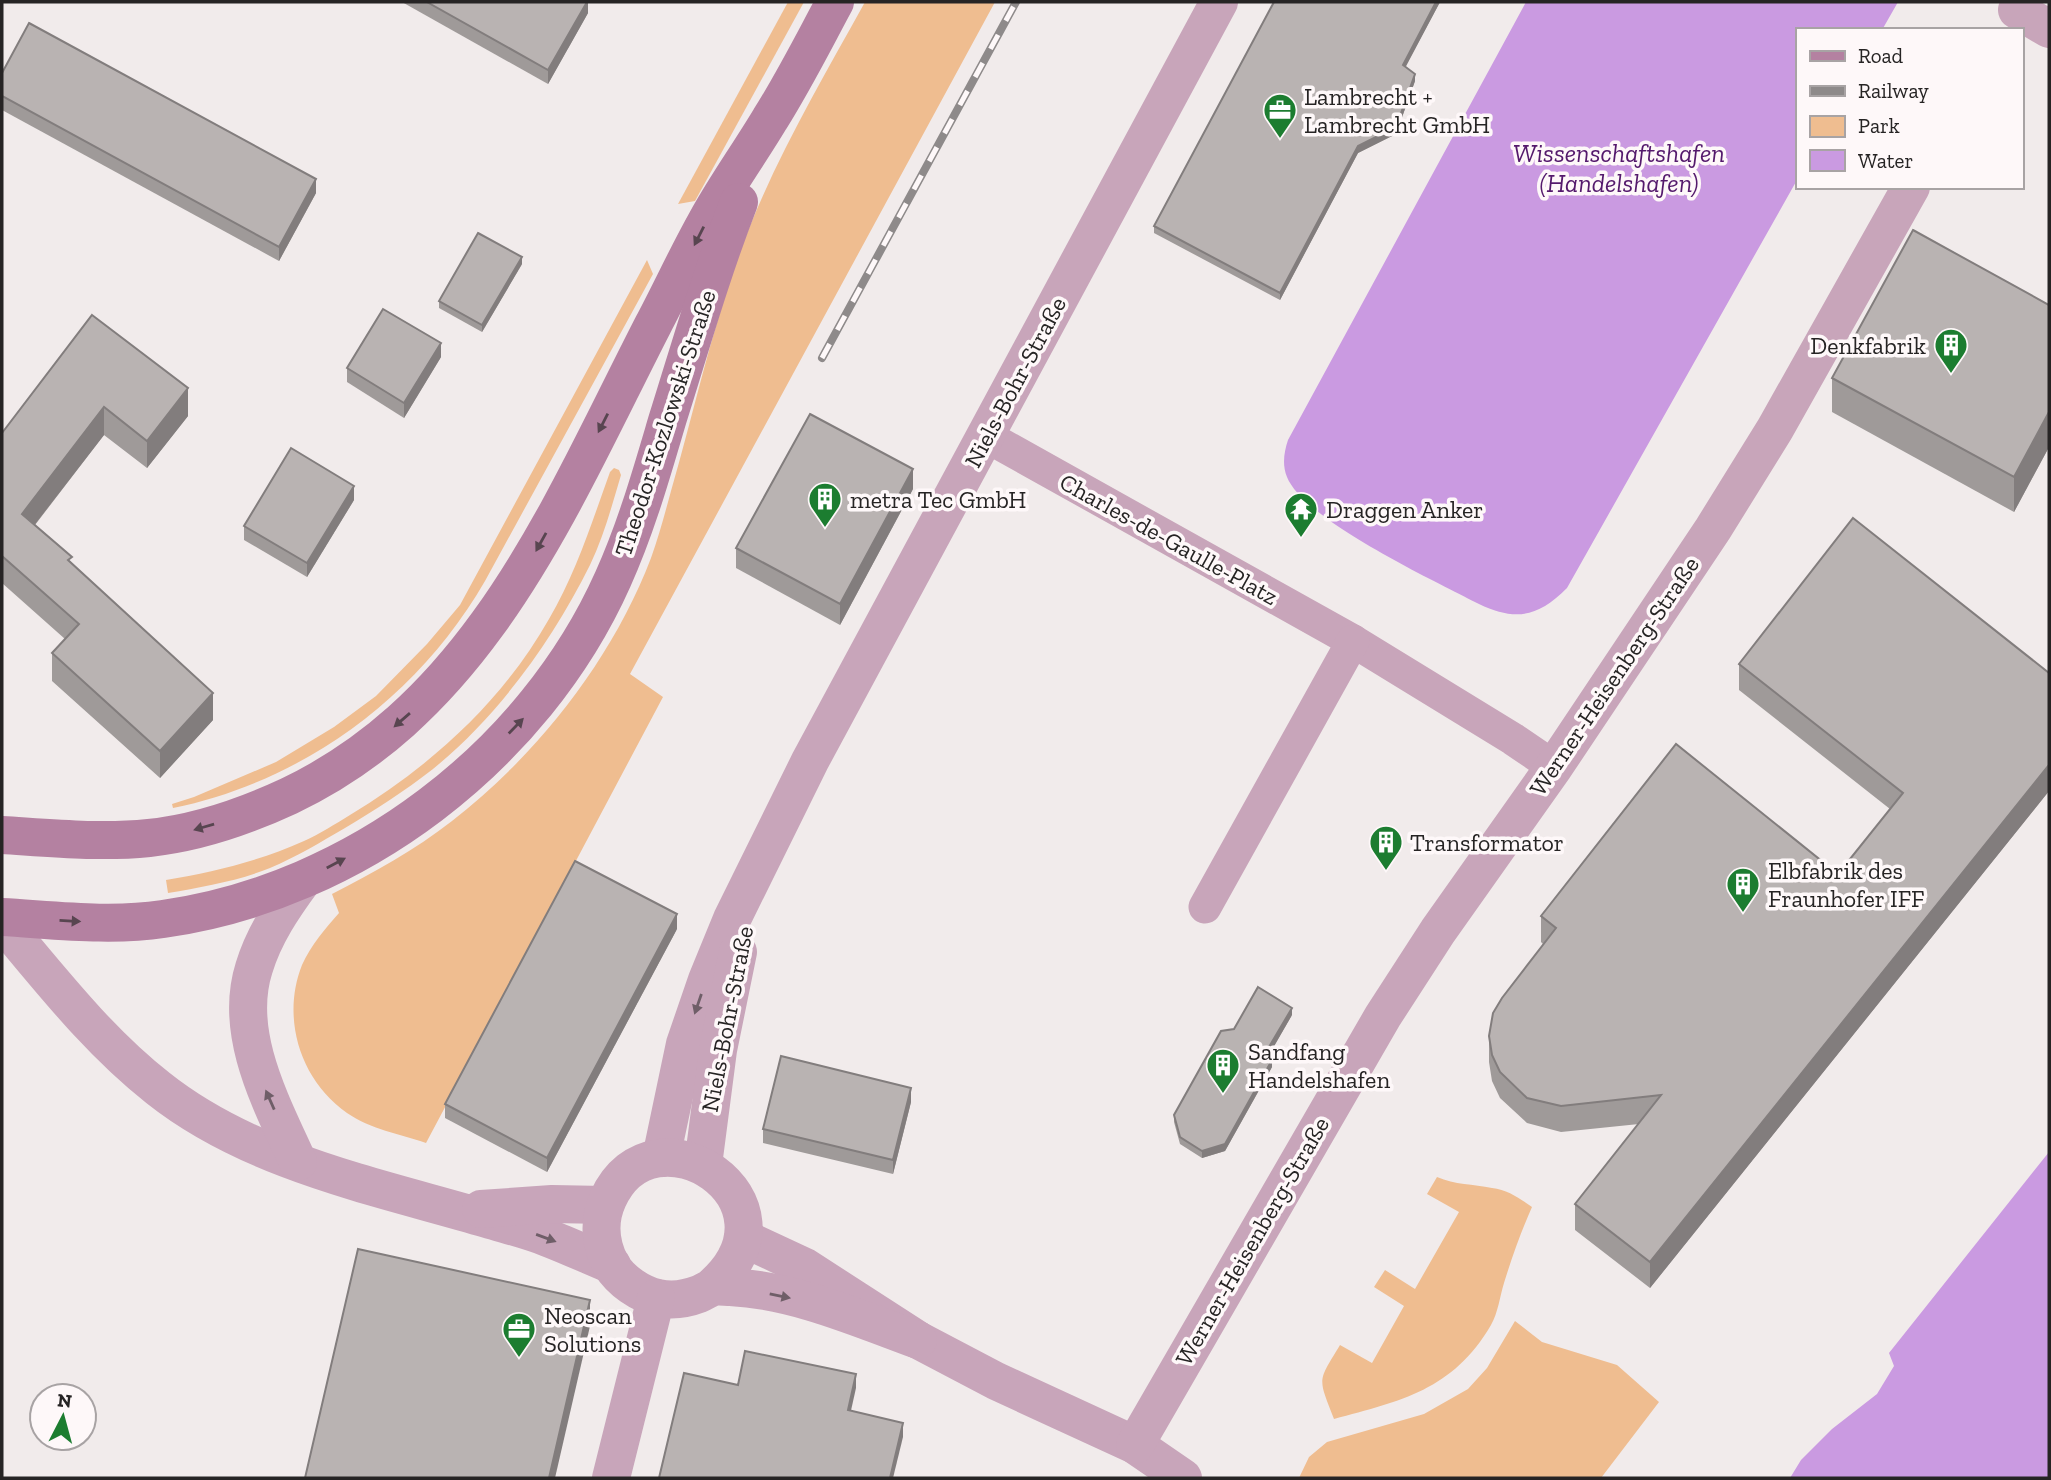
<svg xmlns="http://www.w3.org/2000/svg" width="2051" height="1480" viewBox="0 0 2051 1480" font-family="'Zilla Slab',serif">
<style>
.green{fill:#efbd90}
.water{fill:#ca9ae1}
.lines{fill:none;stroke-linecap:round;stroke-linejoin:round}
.pedestrian{stroke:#c8a5ba;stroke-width:33}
.minor{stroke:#c8a5ba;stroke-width:38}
.secondary{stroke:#b481a1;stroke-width:38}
.rail-casing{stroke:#8e8a8a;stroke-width:8}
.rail{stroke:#fef8f9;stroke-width:5;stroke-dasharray:16;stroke-linecap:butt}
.wall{fill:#9f9a99}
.shaded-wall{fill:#827d7d}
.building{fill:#b9b3b2;stroke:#827d7d;stroke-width:2}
.oneway{fill:#584550}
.oneway2{fill:#6f5e68}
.labels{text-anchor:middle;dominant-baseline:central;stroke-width:7;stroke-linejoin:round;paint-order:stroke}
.poi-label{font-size:24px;fill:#262424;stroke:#fef8f9;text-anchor:start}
.street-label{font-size:24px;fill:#262424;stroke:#fef8f9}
.water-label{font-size:26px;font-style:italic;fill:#54196c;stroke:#fef8f9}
</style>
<rect width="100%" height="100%" fill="#f1ebeb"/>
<g class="green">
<polygon points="788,2 804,2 695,201 678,204"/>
<path d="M865,2H995L630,674L663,697L426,1143C400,1134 370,1129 347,1113C300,1080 281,1018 302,965C311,945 325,929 339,913L332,894C373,873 415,850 452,821C538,754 612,660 651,558C659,536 665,513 671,491C693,415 710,337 736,263C768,171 818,87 865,2Z"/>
<path d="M647,260L653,274L485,581C418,697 304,781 173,808L172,804L194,797L276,762L334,727L376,696L427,644L460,605Z"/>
<path d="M614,468L619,470L621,475C612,505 604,536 590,565C552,641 499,715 433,769C405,791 375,810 345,828C321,842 296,857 270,868C238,881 202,887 168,893L166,880C213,872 260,861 304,841C320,834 335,824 350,815C431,766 502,702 549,619C576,573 592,522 610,472Z"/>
<path d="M1437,1177C1455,1185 1473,1184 1492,1188C1508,1190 1519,1198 1532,1207C1521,1232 1512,1257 1504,1283C1500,1296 1498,1313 1491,1325C1453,1390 1401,1401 1334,1419C1318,1377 1317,1383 1340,1345L1372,1363L1404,1306L1374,1287L1385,1270L1415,1289L1459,1212L1427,1194Z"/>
<polygon points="1515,1321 1542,1342 1617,1365 1659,1402 1601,1478 1299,1478 1309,1457 1327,1442 1424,1414 1468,1389 1487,1368"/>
</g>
<g class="water">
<path d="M1526,2H1898L1882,30H1797V180L1567,588C1537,618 1515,621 1479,604C1435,581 1304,520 1287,477C1282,465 1284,452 1288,440Z"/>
<polygon points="2049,1152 2049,1478 1790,1478 1801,1460 1832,1429 1877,1394 1894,1366 1889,1353"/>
</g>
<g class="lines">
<g class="pedestrian">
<polyline points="986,436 1353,641 1513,739 1554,767"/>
<polyline points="1205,907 1353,641"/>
</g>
<g class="minor">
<polyline points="2017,10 2049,29"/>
<path d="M2,922C51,980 98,1041 158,1088C251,1162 375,1186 487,1219C507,1225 528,1230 548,1238C569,1246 590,1256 612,1265"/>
<polyline points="661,1158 685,1044 707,980 732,919 810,761 1219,2"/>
<path d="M298,1162C272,1104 233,1034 254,968C264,935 283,907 303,880"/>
<polyline points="703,1165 718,1050 738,952"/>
<polyline points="481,1209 552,1204 605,1205"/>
<polyline points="743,1238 805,1267 918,1340 996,1381 1135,1445 1183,1478"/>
<path d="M712,1287C810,1201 653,1099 608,1199C598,1221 600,1244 611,1265C621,1281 640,1294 658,1298C672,1301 686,1299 699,1294C704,1292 709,1288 714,1287C718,1286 725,1287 730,1287C794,1290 858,1318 918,1340"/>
<polyline points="1135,1445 1383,1016 1438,931 1554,767 1713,529 1775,429 1911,187"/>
<polyline points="611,1478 656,1298"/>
</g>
<g class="secondary">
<path d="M2,835C50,838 100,843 149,838C197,833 246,816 289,796C482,704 561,504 653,325C671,291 687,256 706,222C725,187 749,154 770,119C794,81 814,41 835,2"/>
<path d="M2,917C55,920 110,927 163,919C355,892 534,756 613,579C636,528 651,475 667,421C690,348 711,274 739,202"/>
</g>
<defs>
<polyline id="rail" points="822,358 1016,2"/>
</defs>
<use href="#rail" class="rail-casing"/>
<use href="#rail" class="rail"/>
</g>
<g class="wall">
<polygon points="402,2 588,2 588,13 548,84"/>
<polygon points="1274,2 1440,2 1405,67 1415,81 1396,134 1358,153 1280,300 1154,233 1154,226"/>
<polygon points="2,73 316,193 279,261 2,110"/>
<polygon points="522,264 482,332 439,308 439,301"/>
<polygon points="2049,305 2049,447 2014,512 1832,412 1832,378"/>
<polygon points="92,315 188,416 147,468 104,435 35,525 72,563 213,720 160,778 52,681 52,653 65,639 2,583 2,433"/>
<polygon points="441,357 404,418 347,382 347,368"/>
<polygon points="913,489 840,625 736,568 736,548"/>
<polygon points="354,500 307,577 244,540 244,526"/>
<polygon points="1739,664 2049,673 2049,791 1650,1288 1575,1230 1575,1204 1639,1124 1561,1132 1527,1123 1500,1098 1492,1081 1489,1062 1489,1036 1543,944 1541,942 1541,916 1838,874 1890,809 1739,690"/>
<polygon points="677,929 547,1172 445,1118 445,1104"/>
<polygon points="1292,1015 1270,1053 1272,1067 1225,1151 1202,1158 1180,1144 1174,1122 1174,1115"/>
<polygon points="911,1102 893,1174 763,1143 763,1129"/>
</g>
<g class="shaded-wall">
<polygon points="587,2 588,2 588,13 548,84 548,70"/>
<polygon points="1436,2 1440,2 1403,72 1403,65"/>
<polygon points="1415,74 1415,81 1396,134 1358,153 1280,300 1280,293 1358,146"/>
<polygon points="316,179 316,193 279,261 279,247"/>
<polygon points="522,257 522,264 482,332 482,325"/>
<polygon points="441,343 441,357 404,418 404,403"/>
<polygon points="188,388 188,416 147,468 147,441"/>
<polygon points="104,407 104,435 22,541 22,514"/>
<polygon points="2049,412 2049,447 2014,512 2014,477"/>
<polygon points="913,469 913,489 840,625 840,604"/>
<polygon points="354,486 354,500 307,577 307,563"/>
<polygon points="213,693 213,720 160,778 160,751"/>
<polygon points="2049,765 2049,791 1650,1288 1650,1262"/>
<polygon points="677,914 677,929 547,1172 547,1158"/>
<polygon points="1292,1008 1292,1015 1269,1055 1269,1047"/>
<polygon points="1272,1060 1272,1067 1225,1151 1202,1158 1202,1151"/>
<polygon points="911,1088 911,1102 893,1174 893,1160"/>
<polygon points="590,1300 590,1326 555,1478 549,1478"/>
<polygon points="856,1374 856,1388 848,1424 848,1410"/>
<polygon points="903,1423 903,1437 893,1478 890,1478"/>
</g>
<g class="building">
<polygon points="427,2 587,2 548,70"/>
<polygon points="1274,2 1436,2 1403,65 1415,74 1396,127 1358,146 1280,293 1154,226"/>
<polygon points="29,23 316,179 279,247 2,96 2,73"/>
<polygon points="1913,230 2049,305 2049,412 2014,477 1832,378"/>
<polygon points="478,233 522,257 482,325 439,301"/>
<polygon points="383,309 441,343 404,403 347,368"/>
<polygon points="92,315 188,388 147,441 104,407 22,514 72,557 68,560 213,693 160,751 52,653 79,624 2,556 2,433"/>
<polygon points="810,414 913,469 840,604 736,548"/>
<polygon points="291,448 354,486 307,563 244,526"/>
<polygon points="1853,518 2049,673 2049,765 1650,1262 1575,1204 1661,1095 1561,1106 1527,1098 1500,1072 1492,1055 1489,1036 1493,1013 1502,998 1556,928 1541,916 1676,744 1838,874 1903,793 1739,664"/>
<polygon points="575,861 677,914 547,1158 445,1104"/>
<polygon points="1258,987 1292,1008 1269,1047 1272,1060 1225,1144 1202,1151 1180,1137 1174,1115 1221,1031 1234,1029"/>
<polygon points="781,1056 911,1088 893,1160 763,1129"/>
<polygon points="358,1249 590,1300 549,1478 305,1478"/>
<polygon points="745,1351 856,1374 848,1410 903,1423 890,1478 659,1478 684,1373 738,1385"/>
</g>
<defs><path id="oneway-solid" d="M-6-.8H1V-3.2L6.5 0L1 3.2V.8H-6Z" transform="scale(1.75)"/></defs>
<g class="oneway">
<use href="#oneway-solid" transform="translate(699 236) rotate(117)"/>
<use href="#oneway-solid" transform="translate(603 423) rotate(117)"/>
<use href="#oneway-solid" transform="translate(541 542) rotate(119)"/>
<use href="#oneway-solid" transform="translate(402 720) rotate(139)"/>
<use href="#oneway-solid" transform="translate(516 726) rotate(-46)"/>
<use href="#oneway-solid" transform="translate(204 827) rotate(164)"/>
<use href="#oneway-solid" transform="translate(336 863) rotate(-28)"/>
<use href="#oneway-solid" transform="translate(70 921) rotate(3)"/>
</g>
<g class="oneway2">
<use href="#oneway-solid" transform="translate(698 1004) rotate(109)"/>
<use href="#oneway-solid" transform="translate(270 1100) rotate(-114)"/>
<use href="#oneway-solid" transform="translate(546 1238) rotate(20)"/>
<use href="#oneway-solid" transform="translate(780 1296) rotate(12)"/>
</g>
<defs>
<symbol id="office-pin" viewBox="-11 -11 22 30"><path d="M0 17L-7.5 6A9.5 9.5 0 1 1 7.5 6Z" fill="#1c7d30" stroke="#fef8f9"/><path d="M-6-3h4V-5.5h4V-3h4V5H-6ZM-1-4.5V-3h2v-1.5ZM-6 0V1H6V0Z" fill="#fff"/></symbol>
<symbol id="building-pin" viewBox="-11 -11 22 30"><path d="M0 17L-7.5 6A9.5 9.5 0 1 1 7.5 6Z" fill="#1c7d30" stroke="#fef8f9"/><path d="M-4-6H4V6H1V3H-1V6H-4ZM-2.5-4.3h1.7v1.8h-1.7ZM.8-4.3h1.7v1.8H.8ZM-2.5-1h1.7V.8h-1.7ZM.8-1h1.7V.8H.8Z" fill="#fff"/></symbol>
<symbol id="temple-pin" viewBox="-11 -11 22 30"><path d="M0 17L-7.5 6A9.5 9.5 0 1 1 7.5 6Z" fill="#1c7d30" stroke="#fef8f9"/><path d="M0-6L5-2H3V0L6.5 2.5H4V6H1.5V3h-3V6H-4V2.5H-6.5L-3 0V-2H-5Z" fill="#fff"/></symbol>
</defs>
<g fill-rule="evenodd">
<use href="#office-pin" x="1261" y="91" width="38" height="52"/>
<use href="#building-pin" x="1932" y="326" width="38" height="52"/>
<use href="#building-pin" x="806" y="480" width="38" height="52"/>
<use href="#temple-pin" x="1282" y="490" width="38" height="52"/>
<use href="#building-pin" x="1367" y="823" width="38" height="52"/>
<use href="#building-pin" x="1724" y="865" width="38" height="52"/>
<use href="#building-pin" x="1204" y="1046" width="38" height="52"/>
<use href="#office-pin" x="500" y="1310" width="38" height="52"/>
</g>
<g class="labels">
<g class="poi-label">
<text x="1304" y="96">Lambrecht +<tspan x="1304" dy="28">Lambrecht GmbH</tspan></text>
<text x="1926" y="345" text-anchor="end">Denkfabrik</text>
<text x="850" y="499">metra Tec GmbH</text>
<text x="1326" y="509">Draggen Anker</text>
<text x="1410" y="842">Transformator</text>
<text x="1768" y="870">Elbfabrik des<tspan x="1768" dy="28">Fraunhofer IFF</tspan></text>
<text x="1248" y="1051">Sandfang<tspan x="1248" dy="28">Handelshafen</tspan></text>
<text x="544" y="1315">Neoscan<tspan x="544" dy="28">Solutions</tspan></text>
</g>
<g class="street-label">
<text transform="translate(1015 382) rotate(-62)">Niels-Bohr-Straße</text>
<text transform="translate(665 423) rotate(-72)">Theodor-Kozlowski-Straße</text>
<text transform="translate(1169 539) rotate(29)">Charles-de-Gaulle-Platz</text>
<text transform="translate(1614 676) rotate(-56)">Werner-Heisenberg-Straße</text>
<text transform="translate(727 1019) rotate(-79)">Niels-Bohr-Straße</text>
<text transform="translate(1252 1241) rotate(-60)">Werner-Heisenberg-Straße</text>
</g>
<g class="water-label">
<text x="1619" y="153">Wissenschaftshafen<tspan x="1619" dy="30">(Handelshafen)</tspan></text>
</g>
</g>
<rect width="2051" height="1480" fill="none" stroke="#262424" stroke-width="7"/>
<rect x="1796" y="28" width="228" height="161" fill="#fef8f9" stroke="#a8a3a4" stroke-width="2"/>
<rect x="1810" y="51" width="35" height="10" fill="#b481a1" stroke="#a8a3a4" stroke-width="2"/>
<text x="1858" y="63" font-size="21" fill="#262424">Road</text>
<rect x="1810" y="86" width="35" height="10" fill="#8e8a8a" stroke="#a8a3a4" stroke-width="2"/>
<text x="1858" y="98" font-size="21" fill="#262424">Railway</text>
<rect x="1810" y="116" width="35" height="21" fill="#efbd90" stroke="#a8a3a4" stroke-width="2"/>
<text x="1858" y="133" font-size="21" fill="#262424">Park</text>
<rect x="1810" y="150" width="35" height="21" fill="#ca9ae1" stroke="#a8a3a4" stroke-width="2"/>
<text x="1858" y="168" font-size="21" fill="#262424">Water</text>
<g transform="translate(63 1417) rotate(6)"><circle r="33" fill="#fef8f9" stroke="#a8a3a4" stroke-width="2"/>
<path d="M0-5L12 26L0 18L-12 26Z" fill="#1c7d30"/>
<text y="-10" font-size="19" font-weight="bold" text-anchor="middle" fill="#262424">N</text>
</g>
</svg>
